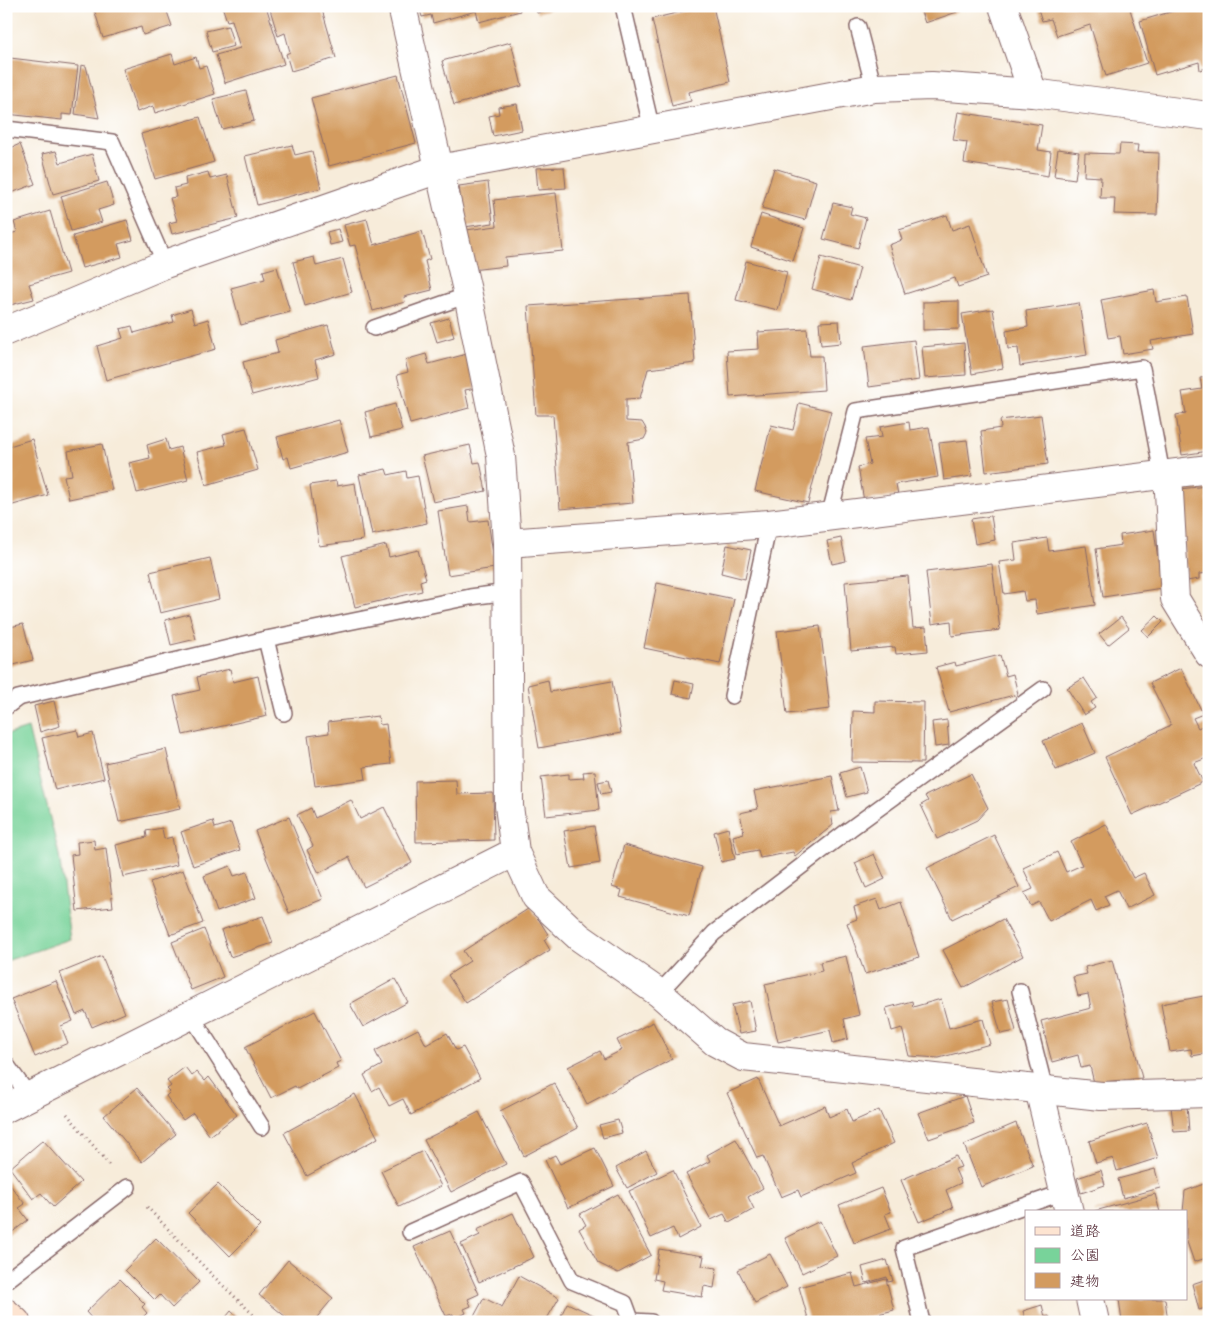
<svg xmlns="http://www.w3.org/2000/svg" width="1215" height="1328" viewBox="0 0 1215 1328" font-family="'Comic Neue','Klee One',sans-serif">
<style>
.green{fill:#78d39a;stroke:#617962}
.building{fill:#d39b5f}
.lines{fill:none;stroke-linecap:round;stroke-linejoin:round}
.lane-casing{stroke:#876768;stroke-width:18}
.street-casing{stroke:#876768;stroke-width:30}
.secondary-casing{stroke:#876768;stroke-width:30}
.path{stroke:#876768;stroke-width:3;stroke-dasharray:1 4;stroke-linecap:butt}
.lane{stroke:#fff;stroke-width:15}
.street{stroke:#fff;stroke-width:28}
.secondary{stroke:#fde4d1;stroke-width:28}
</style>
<rect width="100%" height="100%" fill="#fff"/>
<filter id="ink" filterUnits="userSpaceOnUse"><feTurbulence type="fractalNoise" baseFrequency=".02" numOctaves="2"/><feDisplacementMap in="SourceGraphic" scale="10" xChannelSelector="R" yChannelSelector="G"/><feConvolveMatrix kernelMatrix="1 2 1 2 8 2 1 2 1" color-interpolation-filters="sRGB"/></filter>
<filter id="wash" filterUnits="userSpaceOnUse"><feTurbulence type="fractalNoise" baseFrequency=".0096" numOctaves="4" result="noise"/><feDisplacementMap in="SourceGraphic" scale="20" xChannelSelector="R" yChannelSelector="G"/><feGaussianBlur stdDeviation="1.12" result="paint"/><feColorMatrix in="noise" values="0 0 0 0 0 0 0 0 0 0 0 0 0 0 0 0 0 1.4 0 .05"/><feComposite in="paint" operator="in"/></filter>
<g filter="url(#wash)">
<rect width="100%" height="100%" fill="#f7ecda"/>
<polygon class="green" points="28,728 59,855 70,939 6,961 6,735"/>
<g id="blocks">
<g class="building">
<polygon points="93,6 165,6 172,26 143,35 141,27 103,38"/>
<polygon points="222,6 266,6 284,64 225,83 216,55 240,48 232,20 227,21"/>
<polygon points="269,6 321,6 336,58 291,71 286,54 290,52 285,33 278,36"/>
<polygon points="419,6 519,6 520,11 479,22 476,11 433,23 431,15 422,17"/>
<polygon points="535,6 557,6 557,7 537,13"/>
<polygon points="704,6 713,6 730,82 689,92 691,101 672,106 652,19"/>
<polygon points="919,6 955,6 957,12 925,23"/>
<polygon points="1037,6 1129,6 1147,63 1106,76 1090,25 1057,36 1051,19 1042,21"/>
<polygon points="1190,6 1209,6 1209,67 1200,70 1199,62 1155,75 1140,21"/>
<polygon points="228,26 234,46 212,52 206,31"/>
<polygon points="511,42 522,86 454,105 442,61"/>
<polygon points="172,54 175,64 196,57 199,68 206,66 215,94 155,113 153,106 137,112 123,69"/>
<polygon points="10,58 78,66 72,115 62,114 62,120 6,114 6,66 9,67"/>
<polygon points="81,65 86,66 99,118 75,114"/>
<polygon points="398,75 416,143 329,166 311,98"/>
<polygon points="246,91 254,121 222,129 213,99"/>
<polygon points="517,104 522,130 493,136 489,116 499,114 498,107"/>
<polygon points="958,112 1042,125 1038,150 1051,152 1048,176 964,163 967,142 953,140"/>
<polygon points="200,117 214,162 155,179 141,134"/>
<polygon points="20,144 35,184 6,195 6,150"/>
<polygon points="1120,144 1138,145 1137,152 1159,153 1157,215 1114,214 1115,198 1100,198 1101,177 1084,176 1085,153 1119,154"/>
<polygon points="292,145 295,155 312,151 321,188 257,205 245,156"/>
<polygon points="1058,149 1079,152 1075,179 1054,176"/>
<polygon points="56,151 60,163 92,154 99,181 53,194 42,154"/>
<polygon points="564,167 566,188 538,190 536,168"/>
<polygon points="774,168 816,181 805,220 762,208"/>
<polygon points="208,172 210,179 227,175 238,218 172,234 169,223 177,221 170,198 176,197 174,188 186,185 185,178"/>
<polygon points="107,182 114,205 98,210 102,222 71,231 61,196"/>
<polygon points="488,182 493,223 464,227 459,186"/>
<polygon points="556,193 563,251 505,257 506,266 471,270 466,230 497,226 494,200"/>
<polygon points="833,203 852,207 850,214 866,218 858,248 823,239"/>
<polygon points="50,211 68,273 29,284 34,299 6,306 6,235 17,232 14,222"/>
<polygon points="761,214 804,228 793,261 751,247"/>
<polygon points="947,215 952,230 970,224 987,277 958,287 955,278 905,294 889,245 902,240 899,230"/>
<polygon points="367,219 374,245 422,231 430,259 425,261 432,290 404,297 405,302 373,311 355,245 350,246 344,225"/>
<polygon points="127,220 133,240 118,244 122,257 82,268 73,236"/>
<polygon points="338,229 342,242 330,245 327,232"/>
<polygon points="314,257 316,266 343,259 352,292 305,306 293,262"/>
<polygon points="821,257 860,268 851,300 812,289"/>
<polygon points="746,261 787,272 778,310 736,300"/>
<polygon points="277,267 290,312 241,325 231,288 265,279 263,271"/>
<polygon points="1154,290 1156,302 1187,297 1193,334 1151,341 1153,349 1123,354 1120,336 1108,338 1101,300"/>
<polygon points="690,295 695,363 648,369 640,398 626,399 626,421 642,422 645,427 647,433 644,439 628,442 633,503 560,509 553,415 536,415 528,306"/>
<polygon points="959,301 959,329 923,330 923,302"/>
<polygon points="1079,303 1087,355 1020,366 1018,348 1008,349 1006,331 1028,327 1026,311"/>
<polygon points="191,309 195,323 208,319 216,349 106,380 97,346 123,338 120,329 132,326 134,333 174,322 172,315"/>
<polygon points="993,309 1003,368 972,374 962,314"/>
<polygon points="449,318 454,337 437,342 431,323"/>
<polygon points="839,321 841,343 821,345 819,322"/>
<polygon points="328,325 336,354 315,360 319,377 252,395 243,362 278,353 275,340"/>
<polygon points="807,329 810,356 822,356 824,390 730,397 727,351 759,349 758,332"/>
<polygon points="914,340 919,380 869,387 864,346"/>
<polygon points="964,343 966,375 925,378 922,347"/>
<polygon points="426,354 429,364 467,354 476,388 465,390 469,408 410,424 397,375 408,372 405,360"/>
<polygon points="1209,377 1209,451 1182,455 1176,415 1186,413 1182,392 1202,389 1200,378"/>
<polygon points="799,403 831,411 808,503 755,491 771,425 793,430"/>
<polygon points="395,404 402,430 371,437 365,412"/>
<polygon points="1041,415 1048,464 986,472 981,431 1001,428 1000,420"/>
<polygon points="339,420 348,452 291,468 288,457 283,459 277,437"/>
<polygon points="909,422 910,430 929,427 938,477 896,484 898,495 864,501 858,467 870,464 865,439 882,437 880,427"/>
<polygon points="246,428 258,470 206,485 197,452 226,445 223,434"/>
<polygon points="32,439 48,495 6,507 6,447"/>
<polygon points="166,439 169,450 180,447 188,480 137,493 129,463 150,458 147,445"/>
<polygon points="967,440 972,476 944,480 939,443"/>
<polygon points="102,444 112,490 69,499 64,476 72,475 68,451"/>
<polygon points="470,445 474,463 480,462 486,491 433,502 422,456"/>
<polygon points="386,469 388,475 406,471 407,478 418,476 427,523 372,535 359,475"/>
<polygon points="336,481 337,486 355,483 363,540 319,546 310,485"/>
<polygon points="1207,486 1209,573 1199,574 1199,579 1187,581 1180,489"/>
<polygon points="468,506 470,522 488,520 495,568 448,575 438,511"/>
<polygon points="991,516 995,540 975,544 971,519"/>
<polygon points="1154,530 1162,588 1103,597 1096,549 1121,545 1120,535"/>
<polygon points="841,538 846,561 832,564 827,541"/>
<polygon points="1047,538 1049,551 1086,546 1095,605 1037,614 1035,600 1025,601 1023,591 1004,594 999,562 1016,560 1014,543"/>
<polygon points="386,545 389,557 418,550 426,579 420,581 422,591 355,607 342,556"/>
<polygon points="727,545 751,550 745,579 721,573"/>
<polygon points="210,558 219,599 160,613 150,572"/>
<polygon points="992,564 1000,630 952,636 951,621 932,624 926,572"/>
<polygon points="908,576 913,628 926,627 928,651 896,654 895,647 851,651 845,582"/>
<polygon points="657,583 734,599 720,664 644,648"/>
<polygon points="189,614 196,639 171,645 165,620"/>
<polygon points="1157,616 1163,622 1148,637 1142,630"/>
<polygon points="1121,617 1129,628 1108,645 1099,634"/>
<polygon points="23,624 33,660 6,667 6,628"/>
<polygon points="820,626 830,709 787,714 777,631"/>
<polygon points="1000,655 1006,676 1013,674 1018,694 949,712 936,667 955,662 956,666"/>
<polygon points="1181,668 1203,714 1193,718 1198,728 1208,723 1209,725 1209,757 1194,763 1203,782 1132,815 1105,757 1171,725 1150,683"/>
<polygon points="230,669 233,682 258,676 267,716 183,735 174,696 200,690 197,677"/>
<polygon points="1084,678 1097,698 1091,702 1095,708 1084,715 1067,688"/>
<polygon points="548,680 550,692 612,681 621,733 539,748 528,685"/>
<polygon points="675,680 694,684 691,698 672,694"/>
<polygon points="54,701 60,726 40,732 34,706"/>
<polygon points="875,701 924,702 923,763 852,762 853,711 875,712"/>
<polygon points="378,716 380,725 386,724 391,764 364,767 366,779 315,786 308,736 329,733 328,722"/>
<polygon points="947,720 949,745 935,747 932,722"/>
<polygon points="1082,723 1095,753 1056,770 1043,741"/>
<polygon points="77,730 79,737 93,733 104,778 55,790 42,738"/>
<polygon points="166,749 180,809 119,822 105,763"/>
<polygon points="860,767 867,792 847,797 840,773"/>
<polygon points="595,771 599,810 546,816 541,777 569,774 569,779 584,778 583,772"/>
<polygon points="971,774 988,808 977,820 937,839 921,805 928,801 925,796"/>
<polygon points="832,776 839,811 831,812 833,825 795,856 793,852 760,858 758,850 737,854 733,836 744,833 740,813 758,809 754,791"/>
<polygon points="456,780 457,794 493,793 494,840 416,842 415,781"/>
<polygon points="608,780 611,792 601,794 598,782"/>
<polygon points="351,800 360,819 384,807 412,863 364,887 349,857 319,873 307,850 313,846 297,815 311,808 315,818"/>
<polygon points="289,817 323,899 289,913 255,831"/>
<polygon points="213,821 215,828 231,823 240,850 193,866 181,832"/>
<polygon points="1106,824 1133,878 1144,873 1155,895 1126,909 1117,890 1104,896 1109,905 1096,911 1091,900 1049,921 1039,902 1031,906 1024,893 1033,889 1023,868 1057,852 1066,872 1082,865 1071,842"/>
<polygon points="594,826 600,863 571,868 564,831"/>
<polygon points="162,828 164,839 172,837 177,865 123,877 116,845 147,837 146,831"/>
<polygon points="728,828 735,859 721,862 714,832"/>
<polygon points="994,835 1019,887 952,919 927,868"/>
<polygon points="94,840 95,850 106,848 113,907 77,911 71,855 78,854 77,842"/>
<polygon points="624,845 702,867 689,916 620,897 622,890 612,887"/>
<polygon points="874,854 885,879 866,888 855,863"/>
<polygon points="230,866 234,876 247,872 256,898 217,912 204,876"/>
<polygon points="183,870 203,923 170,935 150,882"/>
<polygon points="877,899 881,910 901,902 919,957 865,974 847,923 857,919 854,907"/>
<polygon points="531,907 549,936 544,940 550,950 466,1003 448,975 470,961 463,951"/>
<polygon points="263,916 273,943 230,957 221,930"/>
<polygon points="1003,919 1023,956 963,988 943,950"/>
<polygon points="204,929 223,977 191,990 172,942"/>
<polygon points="102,956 125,1013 92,1027 85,1011 76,1015 60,973"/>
<polygon points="846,956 859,1015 844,1019 848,1039 833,1043 830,1030 778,1042 765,984 822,971 820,962"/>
<polygon points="1112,960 1142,1078 1094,1083 1090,1066 1081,1068 1078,1055 1052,1062 1041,1021 1091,1008 1088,994 1078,996 1073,977 1087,974 1085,967"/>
<polygon points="395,979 408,1002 363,1027 350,1004"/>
<polygon points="56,981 73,1021 61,1026 68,1043 35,1057 11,999"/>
<polygon points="1209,995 1209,1053 1192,1056 1191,1049 1170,1052 1161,1004"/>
<polygon points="941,999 949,1028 983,1019 990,1044 939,1058 909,1056 902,1028 892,1031 886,1008 912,1001 913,1007"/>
<polygon points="1008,999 1016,1031 1001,1034 992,1002"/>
<polygon points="750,1001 756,1031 739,1034 732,1005"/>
<polygon points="315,1011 341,1061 336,1063 338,1068 297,1089 295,1086 271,1098 245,1047"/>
<polygon points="653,1022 672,1059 587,1104 568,1067 600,1051 604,1059 622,1050 617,1040"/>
<polygon points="418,1029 426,1045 447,1033 456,1050 463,1047 480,1078 411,1115 403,1099 389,1106 379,1087 372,1091 364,1075 382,1065 375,1051"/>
<polygon points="185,1067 192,1076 197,1072 205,1081 209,1077 237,1115 210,1136 193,1113 183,1120 166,1096 170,1092 167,1089 171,1086 167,1081"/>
<polygon points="758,1079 779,1126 825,1106 829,1117 847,1109 852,1122 879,1110 894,1143 852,1163 856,1173 801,1197 798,1190 781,1197 763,1156 757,1158 727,1093"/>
<polygon points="554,1083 578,1128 524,1156 500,1111"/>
<polygon points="137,1088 176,1134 142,1162 104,1116"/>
<polygon points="355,1094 378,1138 307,1176 284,1133"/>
<polygon points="965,1096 974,1123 929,1139 918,1113"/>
<polygon points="1187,1105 1189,1131 1174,1132 1171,1107"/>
<polygon points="479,1112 506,1164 451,1192 424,1140"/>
<polygon points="618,1120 622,1133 603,1138 599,1125"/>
<polygon points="1016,1123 1033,1166 981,1187 964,1145"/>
<polygon points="1147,1123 1158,1158 1117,1171 1113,1158 1096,1163 1089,1141"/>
<polygon points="736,1139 763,1188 748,1197 754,1209 729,1223 724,1214 711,1220 686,1174 710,1161 707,1155"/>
<polygon points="43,1140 81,1182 53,1207 41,1193 33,1199 10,1168"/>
<polygon points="595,1148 614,1186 568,1208 545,1160 555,1155 560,1164"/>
<polygon points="423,1151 441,1186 399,1207 381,1171"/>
<polygon points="646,1151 657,1172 627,1188 616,1168"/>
<polygon points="956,1156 961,1167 955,1169 961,1183 946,1190 953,1208 919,1222 901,1180"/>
<polygon points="1155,1169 1160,1188 1123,1198 1118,1179"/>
<polygon points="673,1170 701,1227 678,1239 673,1228 651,1238 629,1191"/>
<polygon points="1101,1170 1105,1185 1081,1193 1077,1178"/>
<polygon points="6,1180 25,1204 19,1208 28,1220 6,1237"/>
<polygon points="1209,1182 1209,1257 1194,1262 1186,1239 1186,1212 1183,1212 1185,1191"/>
<polygon points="218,1184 260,1226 230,1256 188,1213"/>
<polygon points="881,1188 891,1212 885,1214 891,1229 854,1243 839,1205"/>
<polygon points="618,1194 651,1255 618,1273 598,1263 579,1229 586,1225 580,1214"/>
<polygon points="1155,1194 1160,1212 1095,1212 1095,1211"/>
<polygon points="513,1213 534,1257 479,1282 461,1244 480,1235 477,1230"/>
<polygon points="820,1221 837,1256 802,1273 785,1238"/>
<polygon points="450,1231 479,1294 468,1299 471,1306 464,1309 466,1313 454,1319 453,1314 446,1316 414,1247"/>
<polygon points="156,1238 199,1282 172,1308 160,1295 155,1300 125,1270"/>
<polygon points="659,1249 704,1256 702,1266 717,1268 714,1288 704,1286 702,1297 661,1290 663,1281 654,1279"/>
<polygon points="770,1254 787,1287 755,1303 738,1270"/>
<polygon points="288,1260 333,1298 313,1322 292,1322 259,1295"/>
<polygon points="887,1260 893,1281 888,1282 887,1277 866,1283 862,1267"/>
<polygon points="852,1273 856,1287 886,1279 894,1310 847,1322 809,1322 799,1287"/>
<polygon points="519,1276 559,1298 545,1322 471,1322 484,1298 502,1307"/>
<polygon points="120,1279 145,1304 142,1307 147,1313 142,1318 146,1322 95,1322 86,1312"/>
<polygon points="1204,1280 1209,1297 1209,1307 1199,1310 1192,1284"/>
<polygon points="1119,1299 1165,1299 1168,1322 1122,1322"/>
<polygon points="567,1303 609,1322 558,1322"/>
<polygon points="1042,1305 1045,1317 1049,1316 1051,1322 1026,1322 1023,1311"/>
<polygon points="231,1311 243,1322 222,1322"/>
</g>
</g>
</g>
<g filter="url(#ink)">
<use href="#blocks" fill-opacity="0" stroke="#876768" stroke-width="1"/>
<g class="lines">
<defs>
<g id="lane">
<polyline points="623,6 652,130"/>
<polyline points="858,27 874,88"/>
<polyline points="6,129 112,142 165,264"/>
<polyline points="374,328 468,295"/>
<polyline points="829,517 856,411 1142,368 1162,474"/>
<polyline points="266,639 284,713"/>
<polyline points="732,696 769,524"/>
<polyline points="6,707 18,698 266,639 470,597 508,592"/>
<polyline points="1020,991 1045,1089"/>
<polyline points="659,993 714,933 850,829 1043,689"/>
<polyline points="191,1015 262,1127"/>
<polyline points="6,1064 30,1097"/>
<polyline points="410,1232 521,1182 572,1281 625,1303 632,1322"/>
<polyline points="6,1281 128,1187"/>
<polyline points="632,1321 651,1322"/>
<polyline points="922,1322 904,1248 1064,1192"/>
</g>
<g id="street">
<polyline points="402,6 468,295 501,456 507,543 509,806 515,852 536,897 579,937 659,993 715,1042 743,1057 1101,1096 1209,1093"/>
<polyline points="1003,6 1033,93"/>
<polyline points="6,331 165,264 439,169 874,88 932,86 1033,93 1209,116"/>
<polyline points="1168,474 1175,599 1209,654"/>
<polyline points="507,543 769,524 1209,469"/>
<polyline points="1039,1089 1069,1212"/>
<polyline points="6,1108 515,852"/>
<polyline points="1090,1299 1095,1322"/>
</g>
<polyline id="secondary" points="6,1313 16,1322"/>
</defs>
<use href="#lane" class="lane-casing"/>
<use href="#street" class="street-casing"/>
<use href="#secondary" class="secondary-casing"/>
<g class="path">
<polyline points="67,1114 111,1167"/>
<polyline points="147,1207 211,1274 261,1322"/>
</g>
<use href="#lane" class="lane"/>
<use href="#street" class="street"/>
<use href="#secondary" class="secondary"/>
</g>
</g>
<rect width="1215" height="1328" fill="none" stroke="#fff" stroke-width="25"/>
<rect x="1025" y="1210" width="162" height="90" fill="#ffffff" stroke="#b7a5aa"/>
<rect x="1035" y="1227" width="25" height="8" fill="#fde4d1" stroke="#b7a5aa"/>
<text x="1070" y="1236" font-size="15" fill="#4a1f2b">道路</text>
<rect x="1035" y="1248" width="25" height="15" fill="#78d39a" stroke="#b7a5aa"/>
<text x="1070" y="1260" font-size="15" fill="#4a1f2b">公園</text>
<rect x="1035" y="1273" width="25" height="15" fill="#d39b5f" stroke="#b7a5aa"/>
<text x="1070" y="1286" font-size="15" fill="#4a1f2b">建物</text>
</svg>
